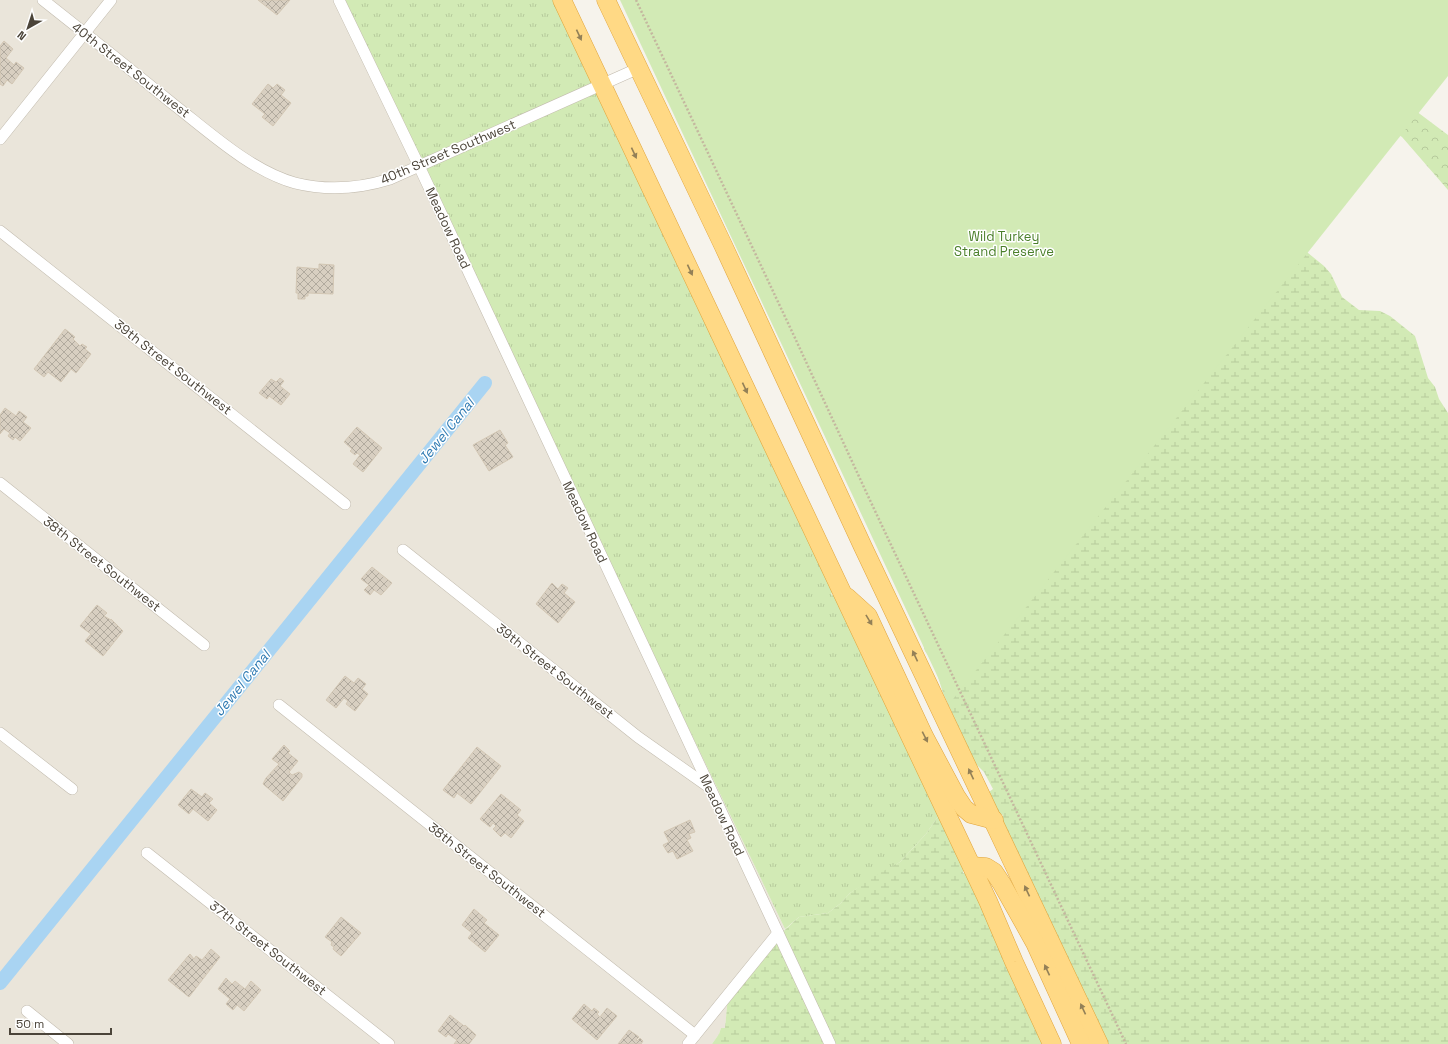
<svg xmlns="http://www.w3.org/2000/svg" width="1448" height="1044" viewBox="0 0 1448 1044" font-family="'Space Grotesk',sans-serif">
<style>
.residential{fill:#eae5da}
.grass{fill:url(#grass-tufts)}
.forest{fill:url(#forest-crowns)}
.wetland{fill:url(#wetland-marsh)}
.green{fill:#d2eab5}
.lines{fill:none;stroke-linecap:round;stroke-linejoin:round}
.canal{stroke:#a9d4f2;stroke-width:14}
.building{fill:url(#building-cross-hatch);stroke:#d3c7b4}
.minor-casing{stroke:#c2bbae;stroke-width:12}
.trunk-casing{stroke:#e0a43c;stroke-width:19}
.path{stroke:#c4b79f;stroke-width:2.5;stroke-dasharray:2 2;stroke-linecap:butt}
.minor{stroke:#fff;stroke-width:11}
.trunk{stroke:#ffd985;stroke-width:18}
.oneway{fill:#938057}
.labels{text-anchor:middle;dominant-baseline:central;stroke-width:3;stroke-linejoin:round;paint-order:stroke}
.street-label{font-size:13px;fill:#4b4439;stroke:#fff}
.park-label{font-size:13px;fill:#4a7f2a;stroke:#fff}
.water-label{font-size:14px;font-style:italic;fill:#2e7ab2;stroke:#fff}
</style>
<defs>
<pattern id="grass-tufts" width="24" height="20" patternUnits="userSpaceOnUse"><rect width="24" height="20" fill="#d2eab5"/><path d="M3 7l-1-3M5 7V3M7 7l1-3M15 17l-1-3M17 17v-4M19 17l1-3" fill="none" stroke="#b6ca9c"/></pattern>
<pattern id="forest-crowns" width="20" height="18" patternUnits="userSpaceOnUse"><rect width="20" height="18" fill="#d2eab5"/><path d="M2 6a3 3 0 1 1 6 0M12 15a3 3 0 1 1 6 0" fill="none" stroke="#b6ca9c"/></pattern>
<pattern id="wetland-marsh" width="20" height="14" patternUnits="userSpaceOnUse"><rect width="20" height="14" fill="#d2eab5"/><path d="M1 5h8M5 5V1M11 12h8M15 12V8" fill="none" stroke="#b6ca9c"/></pattern>
<pattern id="building-cross-hatch" width="8" height="8" patternUnits="userSpaceOnUse"><rect width="8" height="8" fill="#d8cfc1"/><path d="M0 0l8 8M0 8l8-8" fill="none" stroke="#b1aa9e"/></pattern>
</defs>
<rect width="100%" height="100%" fill="#f6f3ec"/>
<polygon class="residential" points="0,0 335,0 462,257 785,929 777,937 728,996 725,1028 721,1028 719,1034 712,1044 0,1044"/>
<polygon class="grass" points="335,0 553,0 833,592 831,594 836,598 939,815 926,834 900,862 850,893 841,903 828,913 799,917 785,929 462,257"/>
<polygon class="forest" points="1408,105 1448,135 1448,190 1402,137 1378,121"/>
<g class="wetland">
<polygon points="1297,244 1324,266 1331,274 1342,297 1359,310 1380,311 1390,316 1415,336 1428,378 1435,387 1439,399 1448,413 1448,1044 1108,1044 1002,819 1003,815 999,814 989,792 993,789 984,772 975,763 943,693 934,664 925,651 921,635"/>
<polygon points="939,815 964,868 963,873 967,874 1044,1044 712,1044 719,1034 721,1028 725,1028 728,996 777,937 799,917 828,913 841,903 850,893 876,875 900,862 926,834"/>
</g>
<polygon class="green" points="620,0 1448,0 1448,76 950,703"/>
<g class="lines">
<polyline class="canal" points="0,983 485,383"/>
</g>
<g class="building">
<polygon points="258,0 290,0 277,15"/>
<polygon points="4,41 13,49 6,58 14,65 16,62 24,68 12,84 7,80 3,86 0,84 0,46"/>
<polygon points="268,84 273,88 277,84 285,90 281,95 291,103 273,126 262,117 265,114 252,104"/>
<polygon points="319,264 334,265 333,294 308,293 308,296 305,296 305,299 298,299 298,293 296,293 297,267 319,269"/>
<polygon points="65,329 75,337 73,339 80,346 82,344 87,347 85,349 91,354 76,373 71,369 61,382 48,372 44,377 34,369"/>
<polygon points="280,378 284,381 280,386 290,394 281,405 269,396 267,399 259,393 271,379 276,382"/>
<polygon points="5,408 16,416 19,411 27,417 23,422 31,428 20,441 15,437 13,440 8,436 10,433 4,429 0,434 0,415"/>
<polygon points="357,427 382,448 363,472 353,464 360,455 357,453 355,455 350,451 352,449 344,442"/>
<polygon points="500,430 508,443 505,445 513,457 489,471 473,445"/>
<polygon points="372,567 392,583 381,595 374,590 370,595 364,590 369,585 361,579"/>
<polygon points="552,583 558,589 562,584 568,588 564,593 575,602 558,623 536,604"/>
<polygon points="97,605 107,613 104,616 111,620 111,619 123,631 103,656 85,641 91,634 80,626"/>
<polygon points="345,676 354,683 358,678 366,684 362,689 368,694 355,711 346,704 348,701 344,698 336,708 326,700"/>
<polygon points="284,745 290,751 288,753 298,761 289,772 292,775 299,772 302,774 302,777 283,801 263,784 266,778 279,764 272,759"/>
<polygon points="477,747 501,766 471,804 457,793 454,798 443,790"/>
<polygon points="191,789 202,797 205,793 213,799 209,803 217,810 208,821 193,809 189,814 178,805"/>
<polygon points="501,794 521,810 517,815 524,821 511,838 505,833 501,837 493,829 496,826 493,823 490,827 480,819"/>
<polygon points="690,820 695,832 689,834 691,838 687,840 693,851 677,859 673,851 668,853 663,845 669,842 664,832"/>
<polygon points="474,909 487,920 484,923 499,935 485,952 468,938 472,933 462,925"/>
<polygon points="341,917 361,933 341,956 333,949 334,947 331,945 332,942 325,937"/>
<polygon points="211,949 220,957 189,997 168,980 189,955 190,954 194,959 196,956 202,960"/>
<polygon points="226,978 232,984 235,981 245,989 251,981 261,990 244,1011 237,1005 233,1010 226,1004 230,999 218,989"/>
<polygon points="584,1004 592,1011 594,1008 599,1012 597,1014 600,1017 607,1008 617,1016 597,1040 572,1019"/>
<polygon points="450,1015 464,1026 465,1025 476,1035 469,1044 454,1044 457,1040 448,1034 446,1037 438,1031"/>
<polygon points="629,1030 639,1037 636,1040 637,1041 640,1038 643,1041 641,1044 618,1044"/>
</g>
<g class="lines">
<defs>
<g id="minor">
<path d="M43,0C86,34 130,69 173,104C208,131 251,171 295,183C327,191 358,189 390,179L639,68"/>
<polyline points="339,0 419,166 830,1044"/>
<polyline points="0,139 111,0"/>
<polyline points="0,231 345,504"/>
<polyline points="0,483 204,645"/>
<polyline points="403,550 638,737 709,787"/>
<polyline points="279,705 695,1035"/>
<polyline points="0,733 72,789"/>
<polyline points="147,853 389,1044"/>
<polyline points="27,1011 68,1044"/>
<polyline points="688,1044 778,933"/>
</g>
<g id="trunk">
<polyline points="562,0 988,901 1014,962 1052,1044"/>
<polyline points="606,0 723,245 863,547 1099,1044"/>
<polyline points="847,597 868,616 924,736 956,796 964,808 971,814 994,820"/>
<polyline points="972,866 986,867 994,872 1002,884 1035,943 1081,1044"/>
</g>
</defs>
<use href="#minor" class="minor-casing"/>
<use href="#trunk" class="trunk-casing"/>
<polyline class="path" points="636,0 795,338 868,496 1126,1044"/>
<use href="#minor" class="minor"/>
<use href="#trunk" class="trunk"/>
</g>
<defs><path id="oneway-solid" d="M-6-.8H1V-3.2L6.5 0L1 3.2V.8H-6Z"/></defs>
<g class="oneway">
<use href="#oneway-solid" transform="translate(579 35) rotate(65)"/>
<use href="#oneway-solid" transform="translate(634 153) rotate(65)"/>
<use href="#oneway-solid" transform="translate(690 270) rotate(65)"/>
<use href="#oneway-solid" transform="translate(745 388) rotate(65)"/>
<use href="#oneway-solid" transform="translate(869 620) rotate(59)"/>
<use href="#oneway-solid" transform="translate(915 656) rotate(-115)"/>
<use href="#oneway-solid" transform="translate(925 737) rotate(63)"/>
<use href="#oneway-solid" transform="translate(971 774) rotate(-115)"/>
<use href="#oneway-solid" transform="translate(1027 891) rotate(-115)"/>
<use href="#oneway-solid" transform="translate(1047 970) rotate(-115)"/>
<use href="#oneway-solid" transform="translate(1083 1009) rotate(-115)"/>
</g>
<g class="labels">
<g class="street-label">
<text transform="translate(131 70) rotate(38)">40th Street Southwest</text>
<text transform="translate(448 152) rotate(-23)">40th Street Southwest</text>
<text transform="translate(448 228) rotate(65)">Meadow Road</text>
<text transform="translate(173 367) rotate(38)">39th Street Southwest</text>
<text transform="translate(585 522) rotate(65)">Meadow Road</text>
<text transform="translate(102 564) rotate(38)">38th Street Southwest</text>
<text transform="translate(555 671) rotate(38)">39th Street Southwest</text>
<text transform="translate(722 815) rotate(65)">Meadow Road</text>
<text transform="translate(487 870) rotate(38)">38th Street Southwest</text>
<text transform="translate(268 948) rotate(38)">37th Street Southwest</text>
</g>
<g class="park-label">
<text x="1004" y="236">Wild Turkey<tspan x="1004" dy="15">Strand Preserve</tspan></text>
</g>
<g class="water-label">
<text transform="translate(446 431) rotate(-51)">Jewel Canal</text>
<text transform="translate(242 683) rotate(-51)">Jewel Canal</text>
</g>
</g>
<g transform="translate(28 28) rotate(219)" stroke="#ffffff" stroke-width="3" paint-order="stroke">
<path d="M0-3L7 15L0 10L-7 15Z" fill="#4b4439"/>
<text y="-6" font-size="11" font-weight="bold" text-anchor="middle" fill="#4b4439">N</text>
</g>
<path d="M10 1028v6h101v-6" fill="none" stroke="#4b4439" stroke-width="2"/>
<text x="16" y="1028" font-size="12" fill="#4b4439" stroke="#ffffff" stroke-width="3" paint-order="stroke">50 m</text>
</svg>
